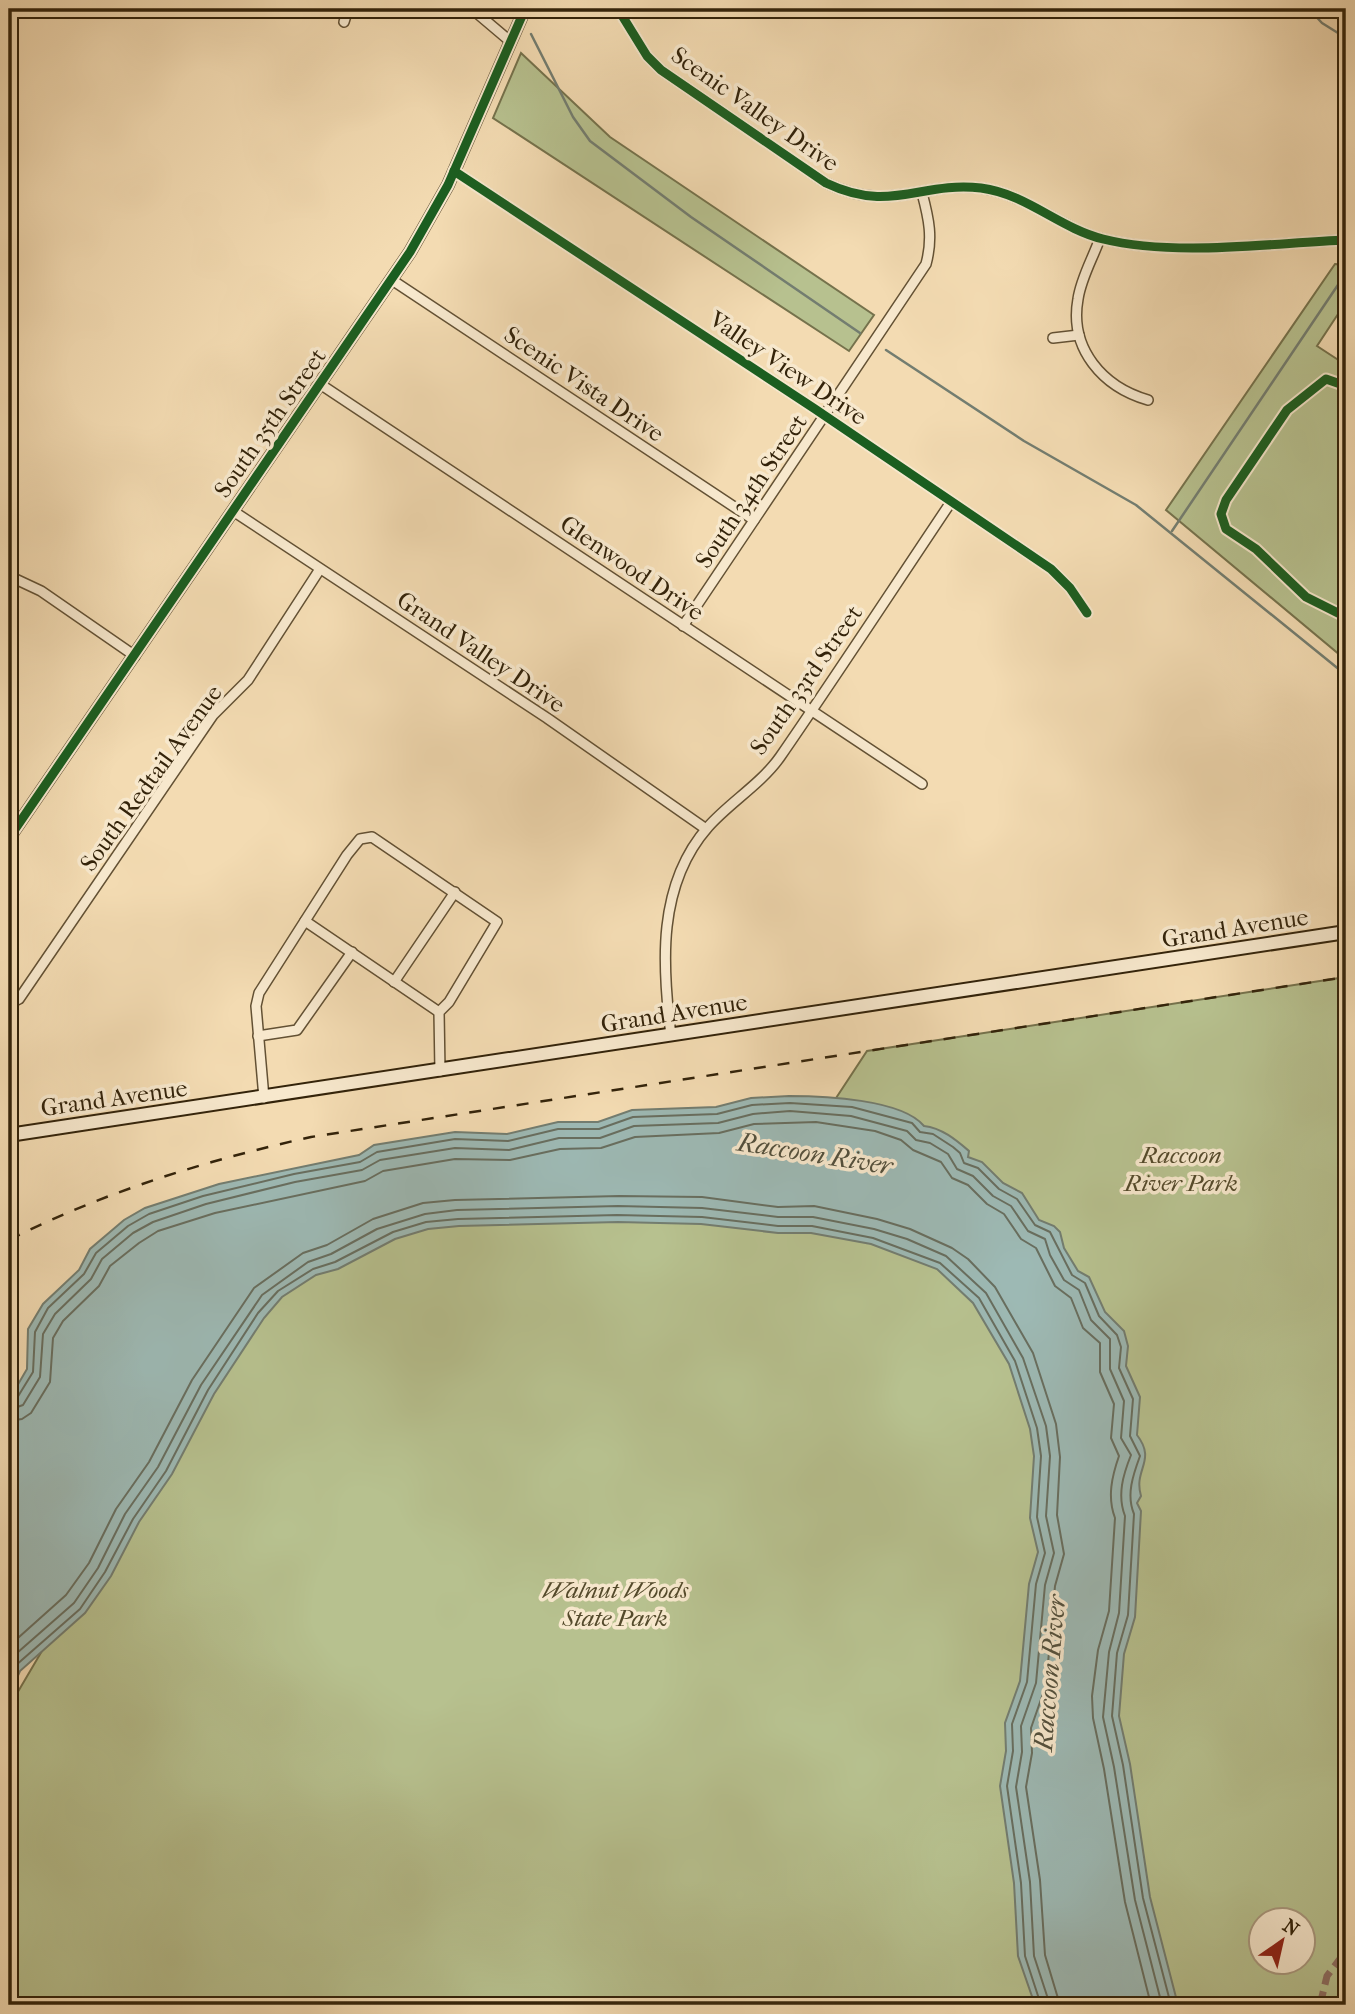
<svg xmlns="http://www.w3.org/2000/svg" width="1355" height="2014" viewBox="0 0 1355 2014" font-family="'IM FELL French Canon',serif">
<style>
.green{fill:#b7c18f;stroke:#75724c;stroke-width:2;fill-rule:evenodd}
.water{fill:#9db9b4;stroke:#737d70;stroke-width:2}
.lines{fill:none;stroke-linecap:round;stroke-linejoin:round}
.shore{stroke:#686e5f;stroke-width:2}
.stream{stroke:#737d70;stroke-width:2.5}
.minor-casing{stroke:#635134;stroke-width:12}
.tertiary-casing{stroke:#635134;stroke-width:14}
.secondary-casing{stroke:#33230a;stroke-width:16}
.minor{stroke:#f7e8cd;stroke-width:9}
.tertiary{stroke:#f7e8cd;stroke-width:10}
.secondary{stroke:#f7e8cd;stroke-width:12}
.rail{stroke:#33230a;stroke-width:2.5;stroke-dasharray:12 12;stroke-linecap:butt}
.quiet{stroke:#8d6e63;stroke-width:7;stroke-dasharray:14 7;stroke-linecap:butt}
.cycleway-casing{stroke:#f7e8cd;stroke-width:13}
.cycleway{stroke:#1b5e20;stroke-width:9}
.labels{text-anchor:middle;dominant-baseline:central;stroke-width:7;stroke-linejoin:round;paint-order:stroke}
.street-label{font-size:24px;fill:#33230a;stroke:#f7e8cd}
.park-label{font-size:24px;font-style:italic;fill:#544a2b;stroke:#f7e8cd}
.water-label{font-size:26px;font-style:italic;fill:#53503d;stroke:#f7e8cd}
</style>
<rect width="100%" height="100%" fill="#f3dbb2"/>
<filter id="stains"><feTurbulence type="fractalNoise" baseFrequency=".00286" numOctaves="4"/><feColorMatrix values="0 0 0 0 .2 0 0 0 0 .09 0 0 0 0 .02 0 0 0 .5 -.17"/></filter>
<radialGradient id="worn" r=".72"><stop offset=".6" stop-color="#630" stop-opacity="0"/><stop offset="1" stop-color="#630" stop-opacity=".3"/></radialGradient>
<g class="green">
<polygon points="521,53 610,137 874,315 849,351 493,118"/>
<polygon points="1335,264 1346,265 1346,302 1317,346 1346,365 1346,660 1166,510"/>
<path d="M1346,977V2005H1123L1098,1911L1126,1450L813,1133L867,1051ZM1260,1920H1302V1962H1260Z"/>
<polygon points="784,1205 984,1284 1036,1347 1064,2005 9,2005 9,1707 123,1513 308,1225"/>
</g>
<path class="water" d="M789,1096C823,1096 902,1099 924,1126C942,1128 956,1140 969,1151L968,1157L982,1162L1003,1183L1022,1193L1039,1220L1054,1226L1060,1232L1064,1248L1078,1271L1089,1277L1105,1312L1124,1331L1128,1346L1126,1366L1140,1397L1137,1435C1157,1461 1133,1469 1141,1496L1137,1503L1141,1511L1135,1617L1124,1654L1119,1716L1130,1764L1150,1897L1178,2005H1035L1018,1956L1014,1883L1000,1786L1006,1751L1005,1723L1020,1681L1029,1584L1038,1552L1030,1518L1034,1456L1030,1429L1009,1364L973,1303L937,1269L871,1244L811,1233H778L701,1224L618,1222L459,1226L428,1229L395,1239L338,1269L316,1275L282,1297L264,1318L214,1394L172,1474L139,1522L111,1576L85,1613L20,1671L9,1696L10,1398L27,1369L28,1329L43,1304L79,1270L90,1249L124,1220L145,1208L219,1184L359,1155L374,1145L455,1132L507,1134L558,1122H598L632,1110L716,1107L751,1098Z"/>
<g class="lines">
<g class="shore">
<path d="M9,1402L17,1398L33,1372L35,1332L48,1308L84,1274L96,1253L128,1226L149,1214L203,1196L294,1174L360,1162L377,1152L455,1139L508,1141L558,1129H599L633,1117L717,1114L752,1105L790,1103L852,1107L912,1123L920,1132L933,1134L953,1147L960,1153L964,1163L978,1168L999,1189L1017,1199L1035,1225L1050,1232L1072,1275L1085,1283L1099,1316L1117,1335L1121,1347L1119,1368L1133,1399L1130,1436L1140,1456C1133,1475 1126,1495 1134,1514L1128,1615L1117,1653L1112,1716L1123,1765L1143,1898L1171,2005"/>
<path d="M9,1410L23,1405L40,1377L43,1334L55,1314L91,1279L102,1259L133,1233L153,1222L206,1204L295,1182L362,1170L380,1160L455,1148L509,1150L559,1138H600L634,1126L718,1123L753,1114L790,1111L851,1116L907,1131L916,1140L930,1143L948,1154L957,1169L973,1176L993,1196L1011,1206L1028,1231L1045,1239L1050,1255L1064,1280L1079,1290L1091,1320L1110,1339V1369L1124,1401L1121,1438L1131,1455C1123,1475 1117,1495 1125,1516L1119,1613L1109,1652L1103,1717L1114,1767L1135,1900L1162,2005"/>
<path d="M9,1421L22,1419L31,1413L50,1382L53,1338L63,1321L99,1286L110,1266L139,1243L158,1231L215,1213L365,1181L383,1171L455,1159L510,1160L560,1149L601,1148L635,1137L719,1133L754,1124L816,1122L875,1131L901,1140L913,1150L941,1162L952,1178L968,1185L987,1204L1004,1214L1021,1239L1036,1248L1055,1286L1071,1298L1083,1328L1100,1343V1372L1114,1404L1111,1438L1119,1456C1112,1476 1107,1497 1115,1518L1109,1611L1098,1650L1092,1696L1093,1718L1104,1769L1125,1902L1151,2005"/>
<polyline points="9,1646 66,1595 89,1563 116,1509 149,1462 192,1380 254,1288 303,1253 327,1245 373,1219 423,1203 455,1200 619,1196 702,1197 778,1207 814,1206 877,1219 910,1229 952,1248 968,1259 995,1287 1033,1353 1056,1424 1060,1457 1057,1515 1064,1554 1055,1586 1046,1685 1031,1728 1032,1753 1026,1787 1040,1880 1045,1955 1060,2005"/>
<polyline points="9,1660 74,1603 98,1568 125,1514 158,1467 201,1385 262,1295 308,1262 331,1254 377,1229 425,1214 457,1210 618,1206 702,1208 778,1217 813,1217 874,1229 907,1239 946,1256 986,1293 1023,1358 1046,1426 1050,1456 1046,1516 1054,1553 1045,1585 1036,1683 1021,1726 1022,1752 1016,1787 1030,1882 1034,1956 1050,2005"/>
<polyline points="9,1682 15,1666 80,1609 105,1572 133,1519 166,1471 208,1390 258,1313 278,1291 313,1269 335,1262 393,1232 426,1222 458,1219 617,1215 702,1217 778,1226 812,1226 873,1238 940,1263 979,1298 1015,1361 1037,1428 1041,1456 1037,1517 1045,1553 1036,1584 1027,1682 1012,1724 1013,1751 1007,1786 1021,1883 1025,1956 1041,2005"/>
</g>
<g class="stream">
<polyline points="1309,9 1322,23 1346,38"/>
<polyline points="531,34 573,117 590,141 691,217 860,333"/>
<polyline points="886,350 1024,441 1136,505 1346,675"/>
<polyline points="1172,531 1346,273"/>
</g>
<defs>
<g id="minor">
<polyline points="472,9 511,42"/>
<path d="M618,9L647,56L661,70L826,183C891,214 920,181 981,188C1027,194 1059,228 1103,239C1175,257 1271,243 1346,240"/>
<polyline points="344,22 348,9"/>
<polyline points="454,171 815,409 1051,569 1070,588 1087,613"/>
<path d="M1100,238C1093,258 1081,278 1078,299C1069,349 1103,387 1148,400"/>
<polyline points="392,280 754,520"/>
<polyline points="1053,338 1079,335"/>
<polyline points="320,384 922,784"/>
<polyline points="233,511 547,718 706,829"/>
<polyline points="9,576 41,591 135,656"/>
<path d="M683,626L926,264C933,238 929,219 922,193"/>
<polyline points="305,921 439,1012"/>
<polyline points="394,982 455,892"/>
<polyline points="9,1004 19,999 213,715 248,680 320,569"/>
<path d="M671,1035C662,965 657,885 708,827C729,803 761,784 780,757C838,673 894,587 951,502"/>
<polyline points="258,1036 297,1030 352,952"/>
<polyline points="264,1098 256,1006 259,993 347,855 360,839 372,837 497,922 449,1002 439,1012 440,1071"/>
</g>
<polyline id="tertiary" points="9,838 410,252 448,185 525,9"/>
<polyline id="secondary" points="9,1135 1346,932"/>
</defs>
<use href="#minor" class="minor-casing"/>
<use href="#tertiary" class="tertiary-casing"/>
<use href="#secondary" class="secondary-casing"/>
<use href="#minor" class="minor"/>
<use href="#tertiary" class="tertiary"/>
<use href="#secondary" class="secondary"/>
<path class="rail" d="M9,1240C104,1192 207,1160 311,1137L1346,977"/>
<polyline class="quiet" points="1320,2005 1327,1976 1346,1951"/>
<defs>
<g id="cycleway">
<path d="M618,9L647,56L661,70L826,183C891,214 920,181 981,188C1027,194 1059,228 1103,239C1175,257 1271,243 1346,240"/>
<polyline points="454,171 815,409 1051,569 1070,588 1087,613"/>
<polyline points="1346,386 1326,379 1287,410 1226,500 1221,514 1226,529 1256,549 1306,597 1346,617"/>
<polyline points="9,838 410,252 448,185 525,9"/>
</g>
</defs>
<use href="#cycleway" class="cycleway-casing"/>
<use href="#cycleway" class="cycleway"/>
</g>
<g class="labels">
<g class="street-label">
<text transform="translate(755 109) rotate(35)">Scenic Valley Drive</text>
<text transform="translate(788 368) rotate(34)">Valley View Drive</text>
<text transform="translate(584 384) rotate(34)">Scenic Vista Drive</text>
<text transform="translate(270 423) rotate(-55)">South 35th Street</text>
<text transform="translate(751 491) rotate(-56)">South 34th Street</text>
<text transform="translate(632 568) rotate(34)">Glenwood Drive</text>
<text transform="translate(481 652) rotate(34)">Grand Valley Drive</text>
<text transform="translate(806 680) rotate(-55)">South 33rd Street</text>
<text transform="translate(151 778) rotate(-54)">South Redtail Avenue</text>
<text transform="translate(1235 928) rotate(-9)">Grand Avenue</text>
<text transform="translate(674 1013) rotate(-9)">Grand Avenue</text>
<text transform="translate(114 1098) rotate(-8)">Grand Avenue</text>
</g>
<g class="park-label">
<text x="1181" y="1155">Raccoon<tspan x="1181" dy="28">River Park</tspan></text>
<text x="615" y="1590">Walnut Woods<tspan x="615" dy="28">State Park</tspan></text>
</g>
<g class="water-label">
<text transform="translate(815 1154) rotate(9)">Raccoon River</text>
<text transform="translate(1050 1673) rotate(-85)">Raccoon River</text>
</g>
</g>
<rect width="1355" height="2014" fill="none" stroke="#f3dbb2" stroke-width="35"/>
<rect x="10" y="10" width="1334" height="1993" fill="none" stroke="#33230a" stroke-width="3.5"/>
<rect x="18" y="18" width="1320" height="1979" fill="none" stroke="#33230a" stroke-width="2"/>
<g transform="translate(1282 1941) rotate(34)"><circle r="33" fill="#f7e8cd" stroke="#a9997f" stroke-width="2"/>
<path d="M0-5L12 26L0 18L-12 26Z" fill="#8f2418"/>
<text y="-10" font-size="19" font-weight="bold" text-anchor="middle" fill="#33230a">N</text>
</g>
<rect width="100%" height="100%" filter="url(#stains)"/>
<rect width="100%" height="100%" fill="url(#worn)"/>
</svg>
